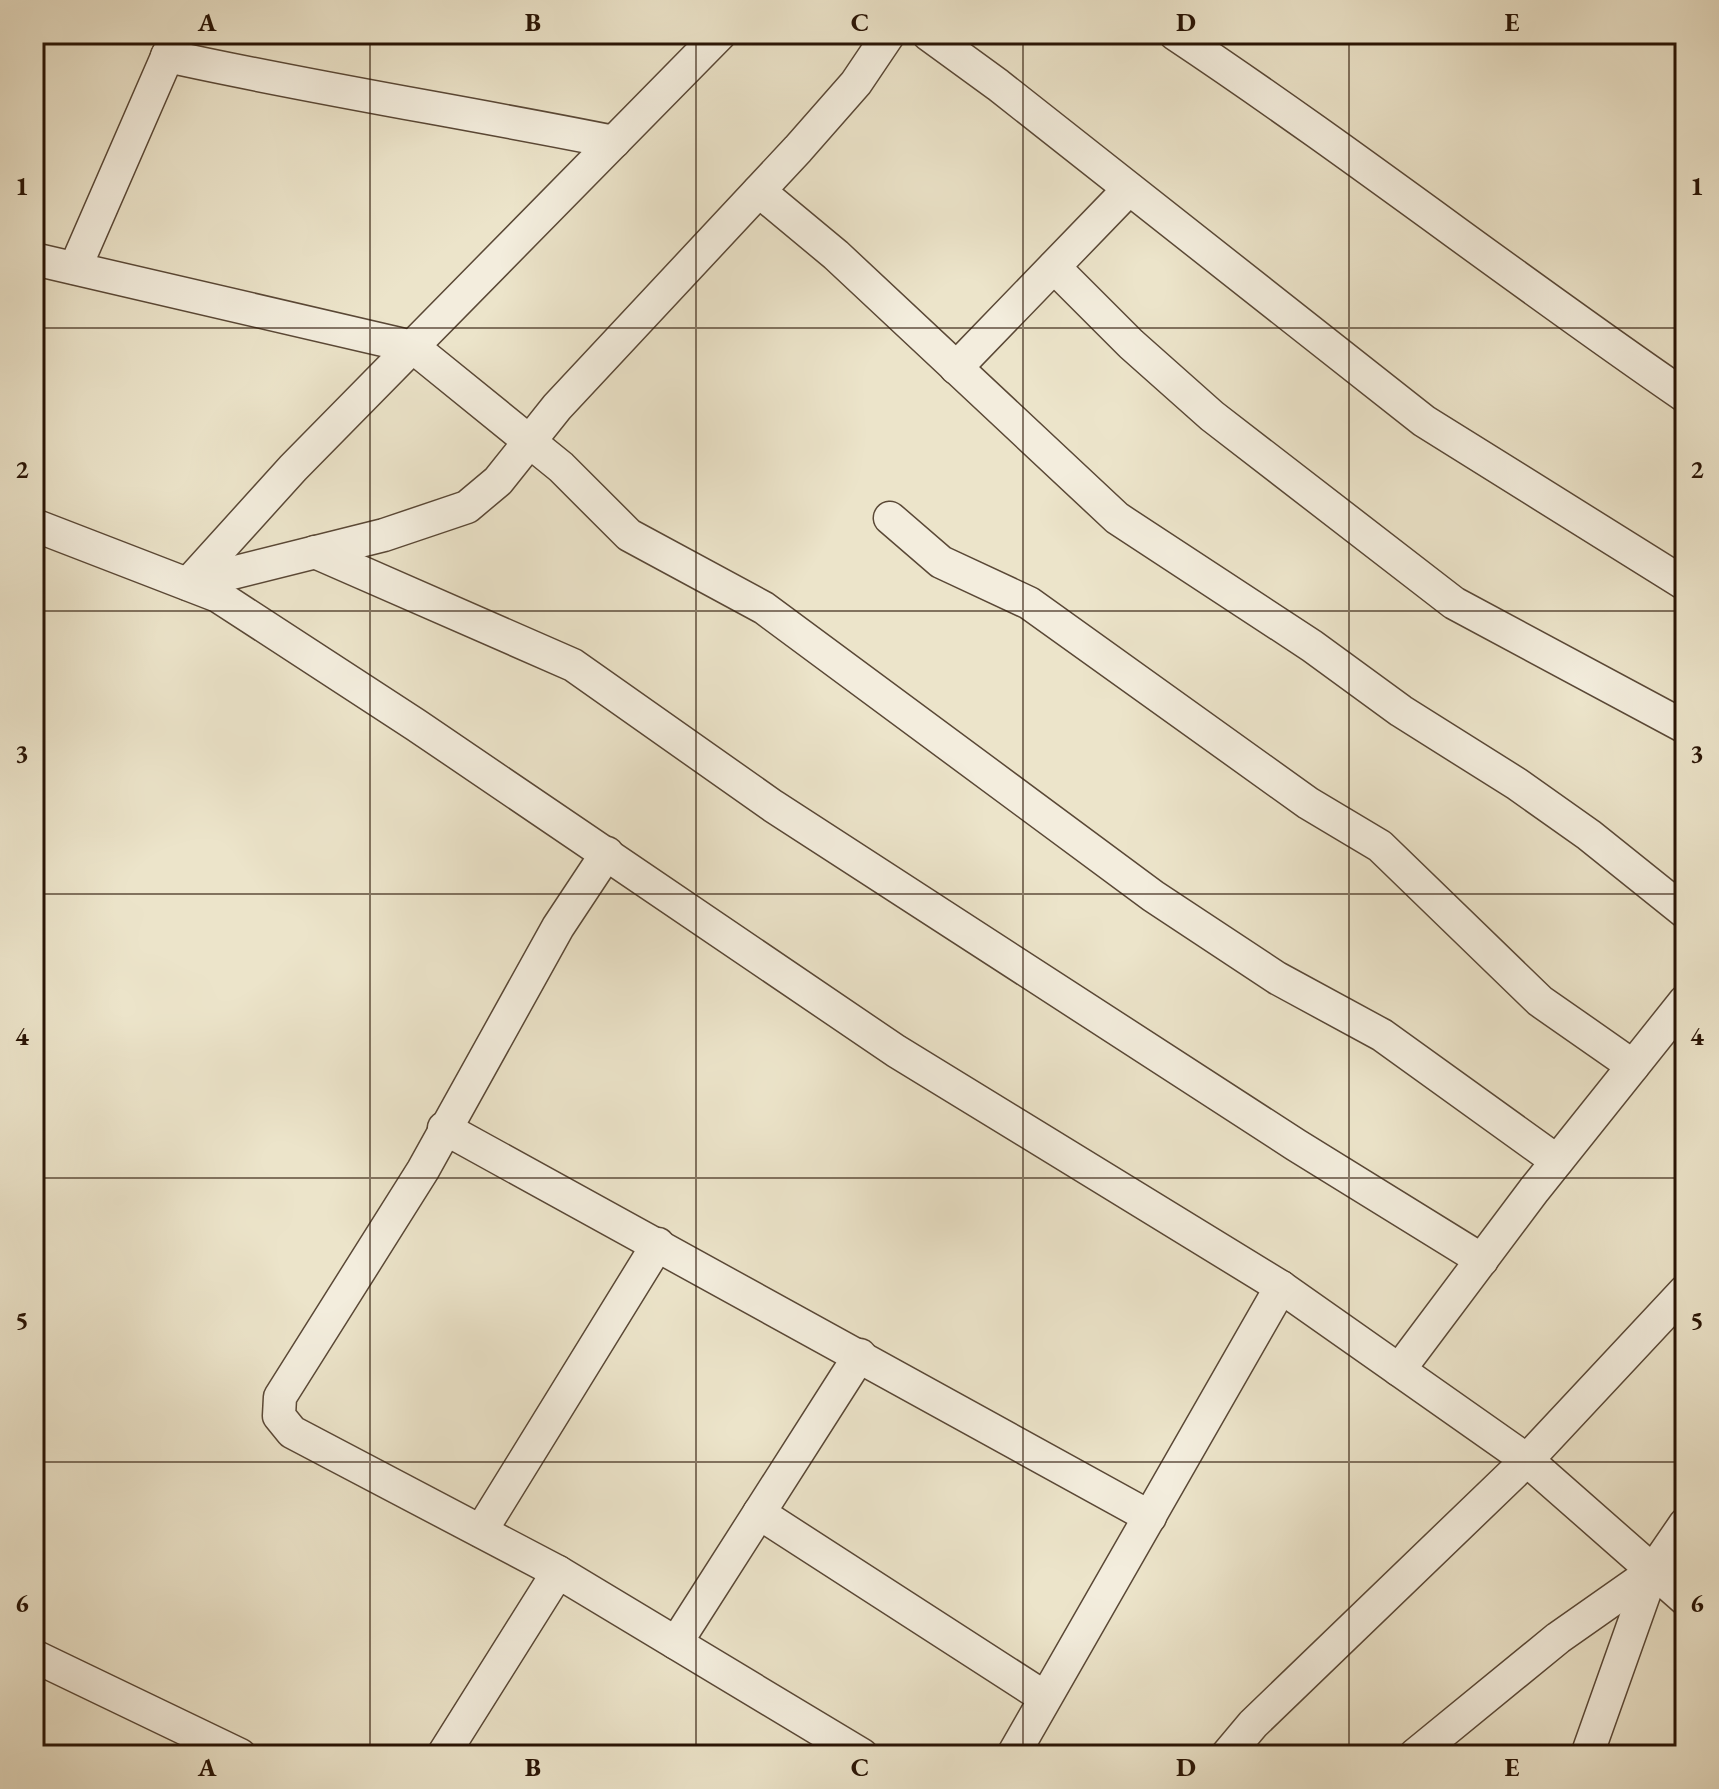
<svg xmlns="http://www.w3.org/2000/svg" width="1719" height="1789" viewBox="0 0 1719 1789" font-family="'EB Garamond',serif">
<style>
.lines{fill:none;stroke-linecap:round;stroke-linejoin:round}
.minor-casing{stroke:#5a4836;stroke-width:35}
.minor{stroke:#f3eddd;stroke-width:32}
.grid{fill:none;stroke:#291405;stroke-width:2;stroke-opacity:0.55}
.neatline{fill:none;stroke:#291405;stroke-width:3}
.grid-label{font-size:26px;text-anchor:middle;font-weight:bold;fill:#291405}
</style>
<rect width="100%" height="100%" fill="#ece4ca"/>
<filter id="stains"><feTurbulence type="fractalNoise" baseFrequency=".0025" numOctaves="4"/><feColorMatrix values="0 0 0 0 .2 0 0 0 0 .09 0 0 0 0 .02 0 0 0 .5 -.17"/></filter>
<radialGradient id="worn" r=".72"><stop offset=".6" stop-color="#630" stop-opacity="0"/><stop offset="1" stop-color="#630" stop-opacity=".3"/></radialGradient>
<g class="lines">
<defs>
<g id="minor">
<polyline points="928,34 998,85 1424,421 1685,584"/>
<path d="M1175,34C1349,150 1513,278 1685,396"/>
<path d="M167,56C316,89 465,112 614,142"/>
<polyline points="759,191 836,255 1117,518 1312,646 1401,711 1517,784 1589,835 1685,912"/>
<polyline points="34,259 413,347 561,467 629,535 764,608 1153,896 1277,978 1382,1035 1557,1161"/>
<polyline points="1054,267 1131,344 1212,416 1454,603 1685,727"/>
<polyline points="75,268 177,34"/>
<polyline points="956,368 1129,189"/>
<polyline points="890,518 941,562 1029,603 1308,803 1380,846 1540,1001 1633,1066"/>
<polyline points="34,525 218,596 416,725 896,1051 1281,1287 1527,1460 1685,1599"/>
<polyline points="315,552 573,665 773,806 1296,1145 1482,1260"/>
<polyline points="188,584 384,535 467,507 498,481 557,407 798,149 856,83 889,34"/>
<polyline points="188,584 293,468 720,34"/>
<polyline points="444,1128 1150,1517"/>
<polyline points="1399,1370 1534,1190 1685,1001"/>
<polyline points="759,1513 1044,1697"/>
<polyline points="481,1531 658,1244"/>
<polyline points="558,1572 292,1432 279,1416 280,1397 423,1170 558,927 607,853"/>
<polyline points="676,1643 860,1355"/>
<polyline points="34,1656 240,1755"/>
<polyline points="443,1755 558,1572 862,1755"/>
<polyline points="1013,1755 1281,1287"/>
<polyline points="1227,1755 1253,1724 1527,1460 1685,1291"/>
<polyline points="1415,1755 1558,1638 1652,1572"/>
<polyline points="1587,1755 1652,1572 1685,1524"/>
</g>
</defs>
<use href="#minor" class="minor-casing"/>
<use href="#minor" class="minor"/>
</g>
<path class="grid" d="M370,34V1755M696,34V1755M1023,34V1755M1349,34V1755M34,328H1685M34,611H1685M34,894H1685M34,1178H1685M34,1462H1685"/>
<rect width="1719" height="1789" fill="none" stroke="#ece4ca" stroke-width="88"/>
<rect x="44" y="44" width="1631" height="1701" class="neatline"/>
<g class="grid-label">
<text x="207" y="31">A</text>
<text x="533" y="31">B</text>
<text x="860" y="31">C</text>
<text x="1186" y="31">D</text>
<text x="1512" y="31">E</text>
<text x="22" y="195">1</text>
<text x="1697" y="195">1</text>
<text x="22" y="478">2</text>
<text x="1697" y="478">2</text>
<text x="22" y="762">3</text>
<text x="1697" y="762">3</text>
<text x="22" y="1045">4</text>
<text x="1697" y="1045">4</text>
<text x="22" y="1329">5</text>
<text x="1697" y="1329">5</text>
<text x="22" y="1612">6</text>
<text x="1697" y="1612">6</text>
<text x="207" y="1776">A</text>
<text x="533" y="1776">B</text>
<text x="860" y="1776">C</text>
<text x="1186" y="1776">D</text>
<text x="1512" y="1776">E</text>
</g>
<rect width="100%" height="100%" filter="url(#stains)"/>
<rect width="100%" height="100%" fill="url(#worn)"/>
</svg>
